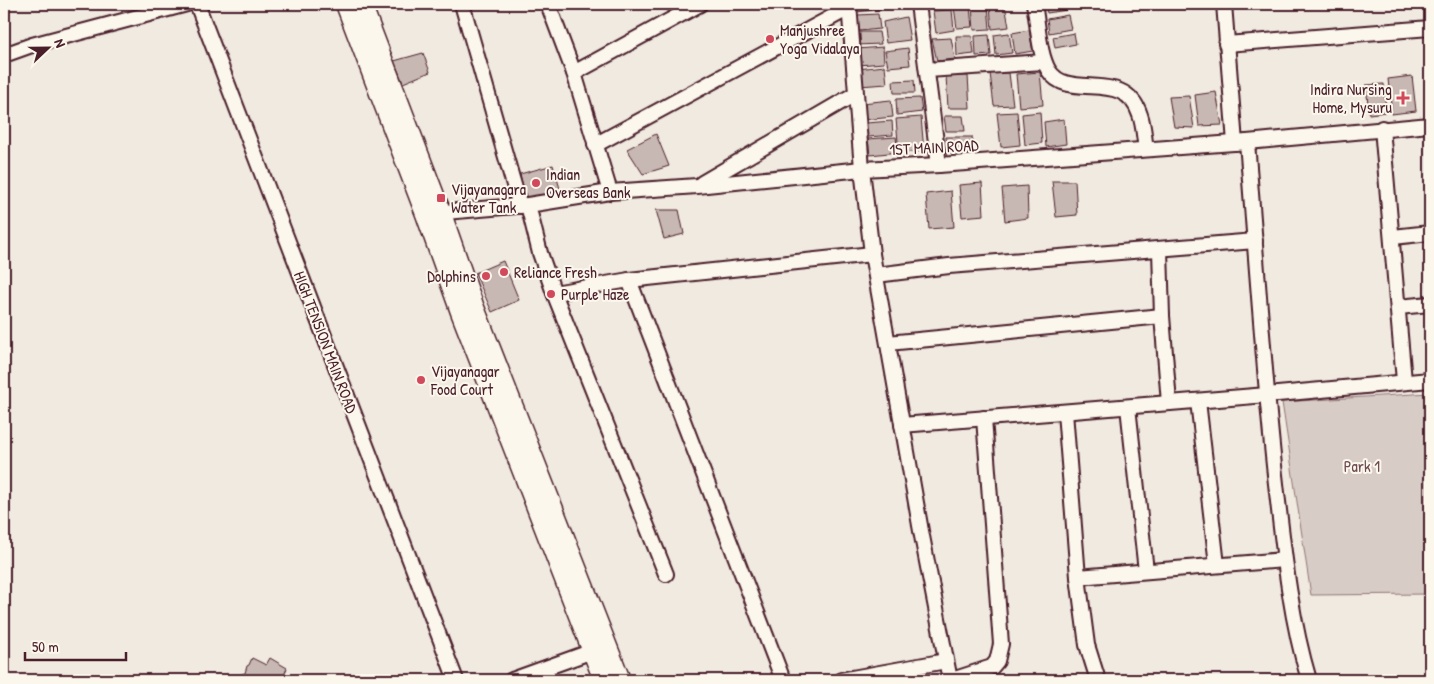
<svg xmlns="http://www.w3.org/2000/svg" width="1434" height="684" viewBox="0 0 1434 684" font-family="'Patrick Hand',sans-serif">
<style>
.green{fill:#d8ccc6;stroke:#917678}
.building{fill:#c8b8b3;stroke:#4a1f2b}
.lines{fill:none;stroke-linecap:round;stroke-linejoin:round}
.minor-casing{stroke:#4a1f2b;stroke-width:18}
.major-casing{stroke:#4a1f2b;stroke-width:21}
.minor{stroke:#fbf7ec;stroke-width:14}
.major{stroke:#fbf7ec;stroke-width:18}
.poi-dot{fill:#d1495b;stroke:#fbf7ec;stroke-width:2}
.labels{text-anchor:middle;dominant-baseline:central;stroke-width:4;stroke-linejoin:round;paint-order:stroke}
.poi-label{font-size:16px;fill:#4a1f2b;stroke:#fbf7ec;text-anchor:start}
.street-label{font-size:16px;fill:#4a1f2b;stroke:#fbf7ec}
.park-label{font-size:16px;fill:#6e4a52;stroke:#fbf7ec}
</style>
<rect width="100%" height="100%" fill="#f0eae0"/>
<filter id="ink" filterUnits="userSpaceOnUse"><feTurbulence type="fractalNoise" baseFrequency=".02" numOctaves="2"/><feDisplacementMap in="SourceGraphic" scale="10" xChannelSelector="R" yChannelSelector="G"/><feConvolveMatrix kernelMatrix="1 2 1 2 8 2 1 2 1" color-interpolation-filters="sRGB"/></filter>
<g filter="url(#ink)">
<polygon class="green" points="1430,393 1430,594 1311,595 1282,402"/>
<g class="building">
<polygon points="856,4 903,4 903,7 856,12"/>
<polygon points="1045,4 1066,4 1067,10 1047,13"/>
<polygon points="1005,5 1009,27 992,29 990,6"/>
<polygon points="988,6 990,29 974,30 972,7"/>
<polygon points="954,7 970,7 972,27 957,28"/>
<polygon points="952,10 954,30 936,33 933,11"/>
<polygon points="878,14 880,29 859,31 858,15"/>
<polygon points="1068,15 1071,29 1049,33 1047,19"/>
<polygon points="906,17 910,40 886,43 883,22"/>
<polygon points="1029,30 1033,51 1015,54 1012,33"/>
<polygon points="855,32 879,32 881,44 856,45"/>
<polygon points="1009,33 1012,53 996,55 994,35"/>
<polygon points="1074,33 1076,44 1055,48 1053,37"/>
<polygon points="989,35 991,55 976,56 975,36"/>
<polygon points="956,36 972,36 974,54 957,56"/>
<polygon points="951,38 955,59 937,61 932,39"/>
<polygon points="883,47 884,63 858,65 857,49"/>
<polygon points="908,48 910,65 888,67 885,51"/>
<polygon points="423,53 430,72 403,83 394,61"/>
<polygon points="885,66 887,84 859,86 857,69"/>
<polygon points="1040,72 1043,105 1019,107 1016,74"/>
<polygon points="990,73 1009,73 1013,105 994,106"/>
<polygon points="946,76 968,76 970,108 948,108"/>
<polygon points="1412,76 1416,111 1392,114 1388,79"/>
<polygon points="914,80 915,93 894,93 893,81"/>
<polygon points="1384,84 1386,112 1369,114 1366,85"/>
<polygon points="1216,92 1222,125 1199,126 1195,95"/>
<polygon points="1189,96 1194,128 1174,127 1169,97"/>
<polygon points="920,98 922,112 897,115 896,99"/>
<polygon points="891,100 893,117 863,120 862,103"/>
<polygon points="1017,112 1020,145 1001,147 997,113"/>
<polygon points="1040,112 1042,143 1025,145 1022,114"/>
<polygon points="944,116 963,116 965,131 946,131"/>
<polygon points="921,117 924,151 899,153 896,119"/>
<polygon points="1064,119 1066,144 1046,147 1044,122"/>
<polygon points="892,121 893,135 868,137 866,123"/>
<polygon points="656,134 669,166 643,174 627,149"/>
<polygon points="896,137 898,152 870,155 868,139"/>
<polygon points="946,137 972,137 975,152 947,153"/>
<polygon points="553,165 561,192 526,197 520,174"/>
<polygon points="1052,181 1075,181 1077,215 1056,217"/>
<polygon points="982,183 984,215 962,217 959,185"/>
<polygon points="1027,186 1028,218 1005,221 1002,188"/>
<polygon points="951,191 954,227 929,229 926,194"/>
<polygon points="656,210 679,210 684,234 664,239"/>
<polygon points="503,261 519,300 492,312 475,273"/>
<polygon points="252,658 266,665 270,658 287,668 282,680 225,680 245,673 247,666 249,665"/>
</g>
<g class="lines">
<defs>
<g id="minor">
<polyline points="197,4 456,680"/>
<polyline points="462,4 520,206"/>
<polyline points="548,4 574,73 610,192"/>
<polyline points="849,4 862,169 872,254 921,531 950,680"/>
<polyline points="918,4 939,165"/>
<path d="M1034,4C1038,24 1039,55 1049,71C1069,102 1125,67 1140,115C1144,126 1144,138 1146,149"/>
<polyline points="1224,4 1235,143"/>
<polyline points="1226,44 1430,28"/>
<polyline points="4,55 32,45 187,4"/>
<polyline points="928,70 1044,62"/>
<polyline points="574,73 700,4"/>
<polyline points="1382,128 1404,381"/>
<path d="M1247,142C1256,253 1263,364 1275,475C1283,544 1289,613 1309,680"/>
<polyline points="595,145 849,8"/>
<polyline points="702,183 855,94"/>
<polyline points="528,205 540,253 554,293 666,574"/>
<polyline points="433,213 528,205 610,192 697,186 862,169 939,165 1247,142 1430,125"/>
<polyline points="1393,237 1430,233"/>
<polyline points="1160,250 1162,316 1169,403"/>
<polyline points="876,275 949,266 1255,241"/>
<polyline points="629,280 783,680"/>
<polyline points="554,293 629,280 872,254"/>
<polyline points="1398,307 1430,304"/>
<polyline points="888,343 1162,316"/>
<polyline points="1198,401 1217,565"/>
<polyline points="1128,407 1146,571"/>
<polyline points="1065,412 1078,577 1087,645 1098,680"/>
<polyline points="902,425 1267,395 1430,380"/>
<polyline points="1078,577 1284,560"/>
<polyline points="512,680 601,648"/>
<polyline points="841,680 946,661"/>
<polyline points="952,680 992,667 997,661 1001,644 984,418"/>
</g>
<g id="major">
<polyline points="345,4 425,214 460,312 603,680"/>
<polyline points="362,4 441,211 474,305 621,680"/>
</g>
</defs>
<use href="#minor" class="minor-casing"/>
<use href="#major" class="major-casing"/>
<use href="#minor" class="minor"/>
<use href="#major" class="major"/>
</g>
</g>
<g class="poi-dot">
<circle cx="770" cy="39" r="5"/>
<path d="M1400.5 90.5h5v5h5v5h-5v5h-5v-5h-5v-5h5z"/>
<circle cx="536" cy="183" r="5"/>
<rect x="436" y="193" width="10" height="10" rx="2.5"/>
<circle cx="504" cy="272" r="5"/>
<circle cx="486" cy="276" r="5"/>
<circle cx="551" cy="294" r="5"/>
<circle cx="421" cy="380" r="5"/>
</g>
<g class="labels">
<g class="poi-label">
<text x="780" y="30">Manjushree<tspan x="780" dy="18">Yoga Vidalaya</tspan></text>
<text x="1392" y="89" text-anchor="end">Indira Nursing<tspan x="1392" dy="18">Home, Mysuru</tspan></text>
<text x="546" y="174">Indian<tspan x="546" dy="18">Overseas Bank</tspan></text>
<text x="451" y="189">Vijayanagara<tspan x="451" dy="18">Water Tank</tspan></text>
<text x="514" y="272">Reliance Fresh</text>
<text x="476" y="276" text-anchor="end">Dolphins</text>
<text x="561" y="294">Purple Haze</text>
<text x="431" y="371">Vijayanagar<tspan x="431" dy="18">Food Court</tspan></text>
</g>
<g class="street-label">
<text transform="translate(934 147) rotate(-3)">1ST MAIN ROAD</text>
<text transform="translate(326 342) rotate(69)">HIGH TENSION MAIN ROAD</text>
</g>
<g class="park-label">
<text x="1362" y="466">Park 1</text>
</g>
</g>
<rect width="1434" height="684" fill="none" stroke="#fbf7ec" stroke-width="20"/>
<rect x="10" y="10" width="1414" height="664" fill="none" stroke="#4a1f2b" stroke-width="2" filter="url(#ink)"/>
<g transform="translate(48 48) rotate(68)" stroke="#fbf7ec" stroke-width="4" paint-order="stroke">
<path d="M0-4L9 19L0 12L-9 19Z" fill="#4a1f2b"/>
<text y="-8" font-size="14" font-weight="bold" text-anchor="middle" fill="#4a1f2b">N</text>
</g>
<path d="M25 652v8h101v-8" fill="none" stroke="#4a1f2b" stroke-width="2.5"/>
<text x="32" y="652" font-size="15" fill="#4a1f2b" stroke="#fbf7ec" stroke-width="4" paint-order="stroke">50 m</text>
</svg>
